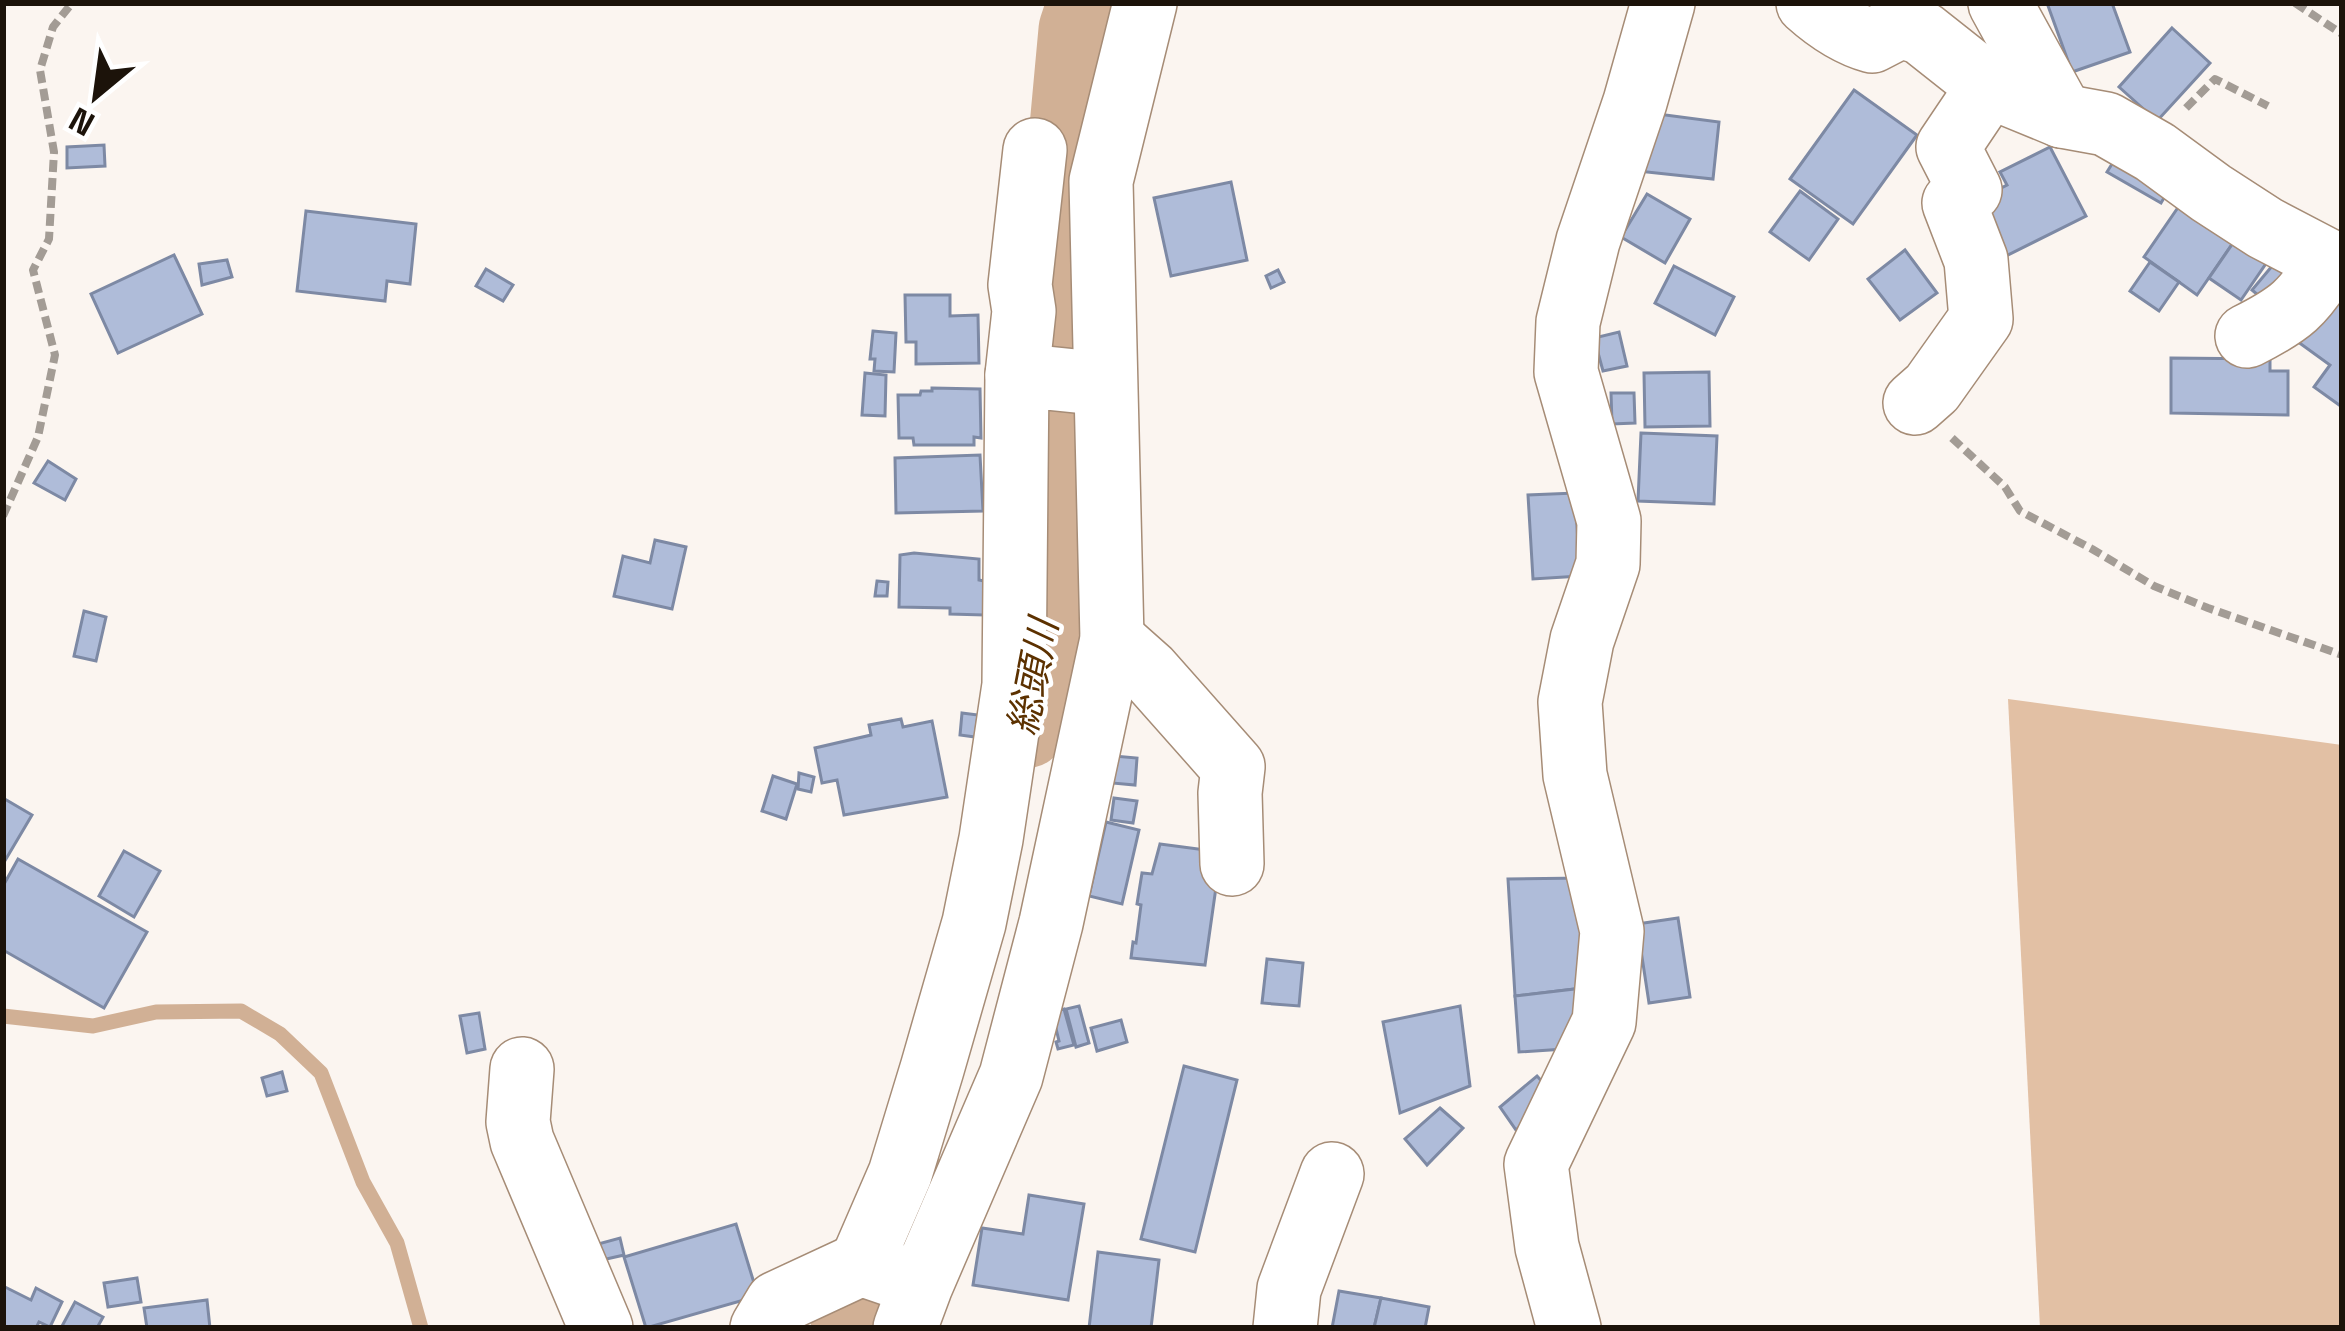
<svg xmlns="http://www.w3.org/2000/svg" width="2345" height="1331" viewBox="0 0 2345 1331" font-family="'Space Grotesk','Noto Sans JP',sans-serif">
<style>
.forest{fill:#e2c0a4}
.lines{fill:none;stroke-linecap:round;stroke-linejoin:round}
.stream{stroke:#d1b095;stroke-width:15}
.river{stroke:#d1b095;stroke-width:87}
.building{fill:#afbcd9;stroke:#7d89a4;stroke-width:3}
.minor-casing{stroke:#a68c76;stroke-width:66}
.path{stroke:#a39c95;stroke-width:8;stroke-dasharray:12 6;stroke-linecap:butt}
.minor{stroke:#fff;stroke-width:63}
.labels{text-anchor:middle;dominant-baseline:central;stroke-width:9;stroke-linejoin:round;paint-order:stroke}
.water-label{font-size:39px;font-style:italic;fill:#5c3100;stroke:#fff}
</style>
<rect width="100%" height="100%" fill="#fbf5f0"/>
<polygon class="forest" points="2008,699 2342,745 2342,1328 2040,1328"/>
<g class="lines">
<polyline class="stream" points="3,1016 93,1026 156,1012 241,1011 280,1034 321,1073 363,1182 397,1243 421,1328"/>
<g class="river">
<polyline points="1025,725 1052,580 1048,399 1082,30 1091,3"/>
<polyline points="854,1328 913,1193"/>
</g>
</g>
<g class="building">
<polygon points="2047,3 2112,3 2130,52 2072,72"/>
<polygon points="2172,28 2210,63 2157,121 2119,87"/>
<polygon points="1854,90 1917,135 1853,224 1790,179"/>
<polygon points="1635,111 1719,122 1713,179 1628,170"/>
<polygon points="104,145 105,166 67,168 67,147"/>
<polygon points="2050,147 2086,216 1996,261 1967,205 2007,185 2000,172"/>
<polygon points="2117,156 2171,186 2161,203 2107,172"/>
<polygon points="1231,182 1247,260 1171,276 1154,198"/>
<polygon points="2190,190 2244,227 2197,295 2144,257"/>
<polygon points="1800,191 1838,219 1809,260 1770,232"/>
<polygon points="1647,194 1690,219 1665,263 1621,237"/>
<polygon points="306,211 416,224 410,284 387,281 385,301 297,291"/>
<polygon points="2244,227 2276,249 2241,300 2209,278"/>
<polygon points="1905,250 1937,293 1900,320 1868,279"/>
<polygon points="174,255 202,314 118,353 91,294"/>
<polygon points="2278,259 2305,283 2279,313 2252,290"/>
<polygon points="227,260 232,277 202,285 199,264"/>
<polygon points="2150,262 2179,282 2159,311 2130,291"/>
<polygon points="1674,266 1734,297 1715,335 1655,303"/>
<polygon points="486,269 513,285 503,301 476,286"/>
<polygon points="1278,270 1284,282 1271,288 1266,276"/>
<polygon points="2342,283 2342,407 2314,387 2330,365 2294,339"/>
<polygon points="905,295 950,295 950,316 978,315 979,363 916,364 916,342 906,342"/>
<polygon points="873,331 896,333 894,372 874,371 875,359 870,359"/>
<polygon points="1619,332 1627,366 1603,371 1594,338"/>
<polygon points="2171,358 2270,359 2270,371 2288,371 2288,415 2171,413"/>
<polygon points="1709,372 1710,426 1645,427 1644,373"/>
<polygon points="865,373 886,375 885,416 862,415"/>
<polygon points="932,388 980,389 981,438 974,437 974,445 914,445 913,438 899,438 898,395 920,395 921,391 932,391"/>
<polygon points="1611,393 1634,393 1635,423 1612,424"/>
<polygon points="1641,433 1717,436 1714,504 1638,501"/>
<polygon points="980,455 983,511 896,513 895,458"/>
<polygon points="48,461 76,479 65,500 34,483"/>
<polygon points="1575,493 1580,576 1533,579 1528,495"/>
<polygon points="655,540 686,547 672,609 614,596 623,556 650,563"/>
<polygon points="914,553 979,559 979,580 984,581 984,615 950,614 950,608 899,607 900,555"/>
<polygon points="877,581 888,582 887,596 875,596"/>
<polygon points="84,611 106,617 96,661 74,656"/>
<polygon points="962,713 978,715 975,737 960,735"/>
<polygon points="901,719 903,727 932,721 947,797 844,815 837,780 822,783 815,748 871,735 869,725"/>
<polygon points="1114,756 1137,758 1135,785 1112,783"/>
<polygon points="799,773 814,777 811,792 798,789"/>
<polygon points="773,776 797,784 786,819 762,811"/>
<polygon points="3,798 32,815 3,864"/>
<polygon points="1114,798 1137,801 1133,823 1111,820"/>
<polygon points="1106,822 1139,830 1122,904 1089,896"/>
<polygon points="1160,844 1221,852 1205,965 1131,958 1133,942 1136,943 1141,905 1137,904 1142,873 1152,874"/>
<polygon points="124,851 160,871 134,917 99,896"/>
<polygon points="18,859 147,932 104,1008 3,950 3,886"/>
<polygon points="1584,878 1583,988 1515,996 1508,879"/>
<polygon points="1678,918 1690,997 1649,1003 1637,924"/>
<polygon points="1267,959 1303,963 1299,1006 1262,1003"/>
<polygon points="1583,988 1579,1048 1519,1052 1515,996"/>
<polygon points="1079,1006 1089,1043 1076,1047 1066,1009"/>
<polygon points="1460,1006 1470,1086 1400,1113 1383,1022"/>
<polygon points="1064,1009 1074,1045 1058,1049 1056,1042 1059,1041 1052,1012"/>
<polygon points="479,1013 485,1049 467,1053 460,1016"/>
<polygon points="1121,1020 1127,1042 1097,1051 1091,1028"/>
<polygon points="1184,1066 1237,1080 1195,1252 1141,1239"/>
<polygon points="282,1072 287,1091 267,1096 262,1078"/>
<polygon points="1537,1076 1556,1097 1516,1130 1500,1107"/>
<polygon points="1440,1108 1463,1128 1427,1165 1405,1139"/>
<polygon points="1029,1195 1084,1204 1068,1300 973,1285 982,1228 1023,1234"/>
<polygon points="736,1224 758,1296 646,1328 624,1257"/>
<polygon points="620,1238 624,1255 602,1260 598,1244"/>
<polygon points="1098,1252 1159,1260 1151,1328 1089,1328"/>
<polygon points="137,1278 141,1302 108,1307 104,1283"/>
<polygon points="3,1286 31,1300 36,1288 62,1302 50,1327 39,1322 36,1328 3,1328"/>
<polygon points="1339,1291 1381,1298 1374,1328 1332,1328"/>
<polygon points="1381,1298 1429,1307 1425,1328 1374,1328"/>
<polygon points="207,1300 210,1328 147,1328 144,1308"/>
<polygon points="75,1302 103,1317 97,1328 61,1328"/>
</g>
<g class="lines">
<defs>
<g id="minor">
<path d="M1808,3C1827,20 1847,34 1872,41L1901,26L1922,33L1989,86L2062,116L2106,124L2155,152L2211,193L2265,228L2328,261L2342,272"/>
<polyline points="2000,3 2062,116"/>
<path d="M2247,336C2289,315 2305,303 2328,261"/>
<polyline points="1017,375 1024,311 1020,285 1035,150"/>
<polyline points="1915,403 1932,388 1981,319 1976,260 1954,203 1970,190 1948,147 1989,86"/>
<polyline points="1112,639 1148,671 1233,767 1230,793 1232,864"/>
<polyline points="522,1069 518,1122 522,1141 601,1328"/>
<polyline points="861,1264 900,1174 932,1069 974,923 991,839 1014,685 1017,375 1105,384"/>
<polyline points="762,1328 777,1303 861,1264 902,1278"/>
<polyline points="905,1328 921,1285 1011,1076 1051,923 1112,639 1101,181 1145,3"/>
<polyline points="1285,1328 1289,1289 1332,1174"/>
<polyline points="1569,1328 1547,1247 1536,1164 1604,1022 1612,931 1575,775 1570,702 1582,640 1608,564 1609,521 1566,372 1568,322 1588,241 1635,102 1663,3"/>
</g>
</defs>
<use href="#minor" class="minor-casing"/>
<g class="path">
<polyline points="2295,3 2342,34"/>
<polyline points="2186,108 2215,79 2268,106"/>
<polyline points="1952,438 2005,487 2020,511 2092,549 2154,586 2208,608 2342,655"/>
<polyline points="3,516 38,437 55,355 33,270 49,239 54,152 40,70 53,27 72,3"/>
</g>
<use href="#minor" class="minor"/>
</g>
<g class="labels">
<g class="water-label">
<text transform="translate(1033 677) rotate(-79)">総頭川</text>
</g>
</g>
<rect width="2345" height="1331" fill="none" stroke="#1c130a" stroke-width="12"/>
<g transform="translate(96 96) rotate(209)" stroke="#ffffff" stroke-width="9" paint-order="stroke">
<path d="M0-9L21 45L0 30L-21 45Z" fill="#1c130a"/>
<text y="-18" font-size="33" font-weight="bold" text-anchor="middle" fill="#1c130a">N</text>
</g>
</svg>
